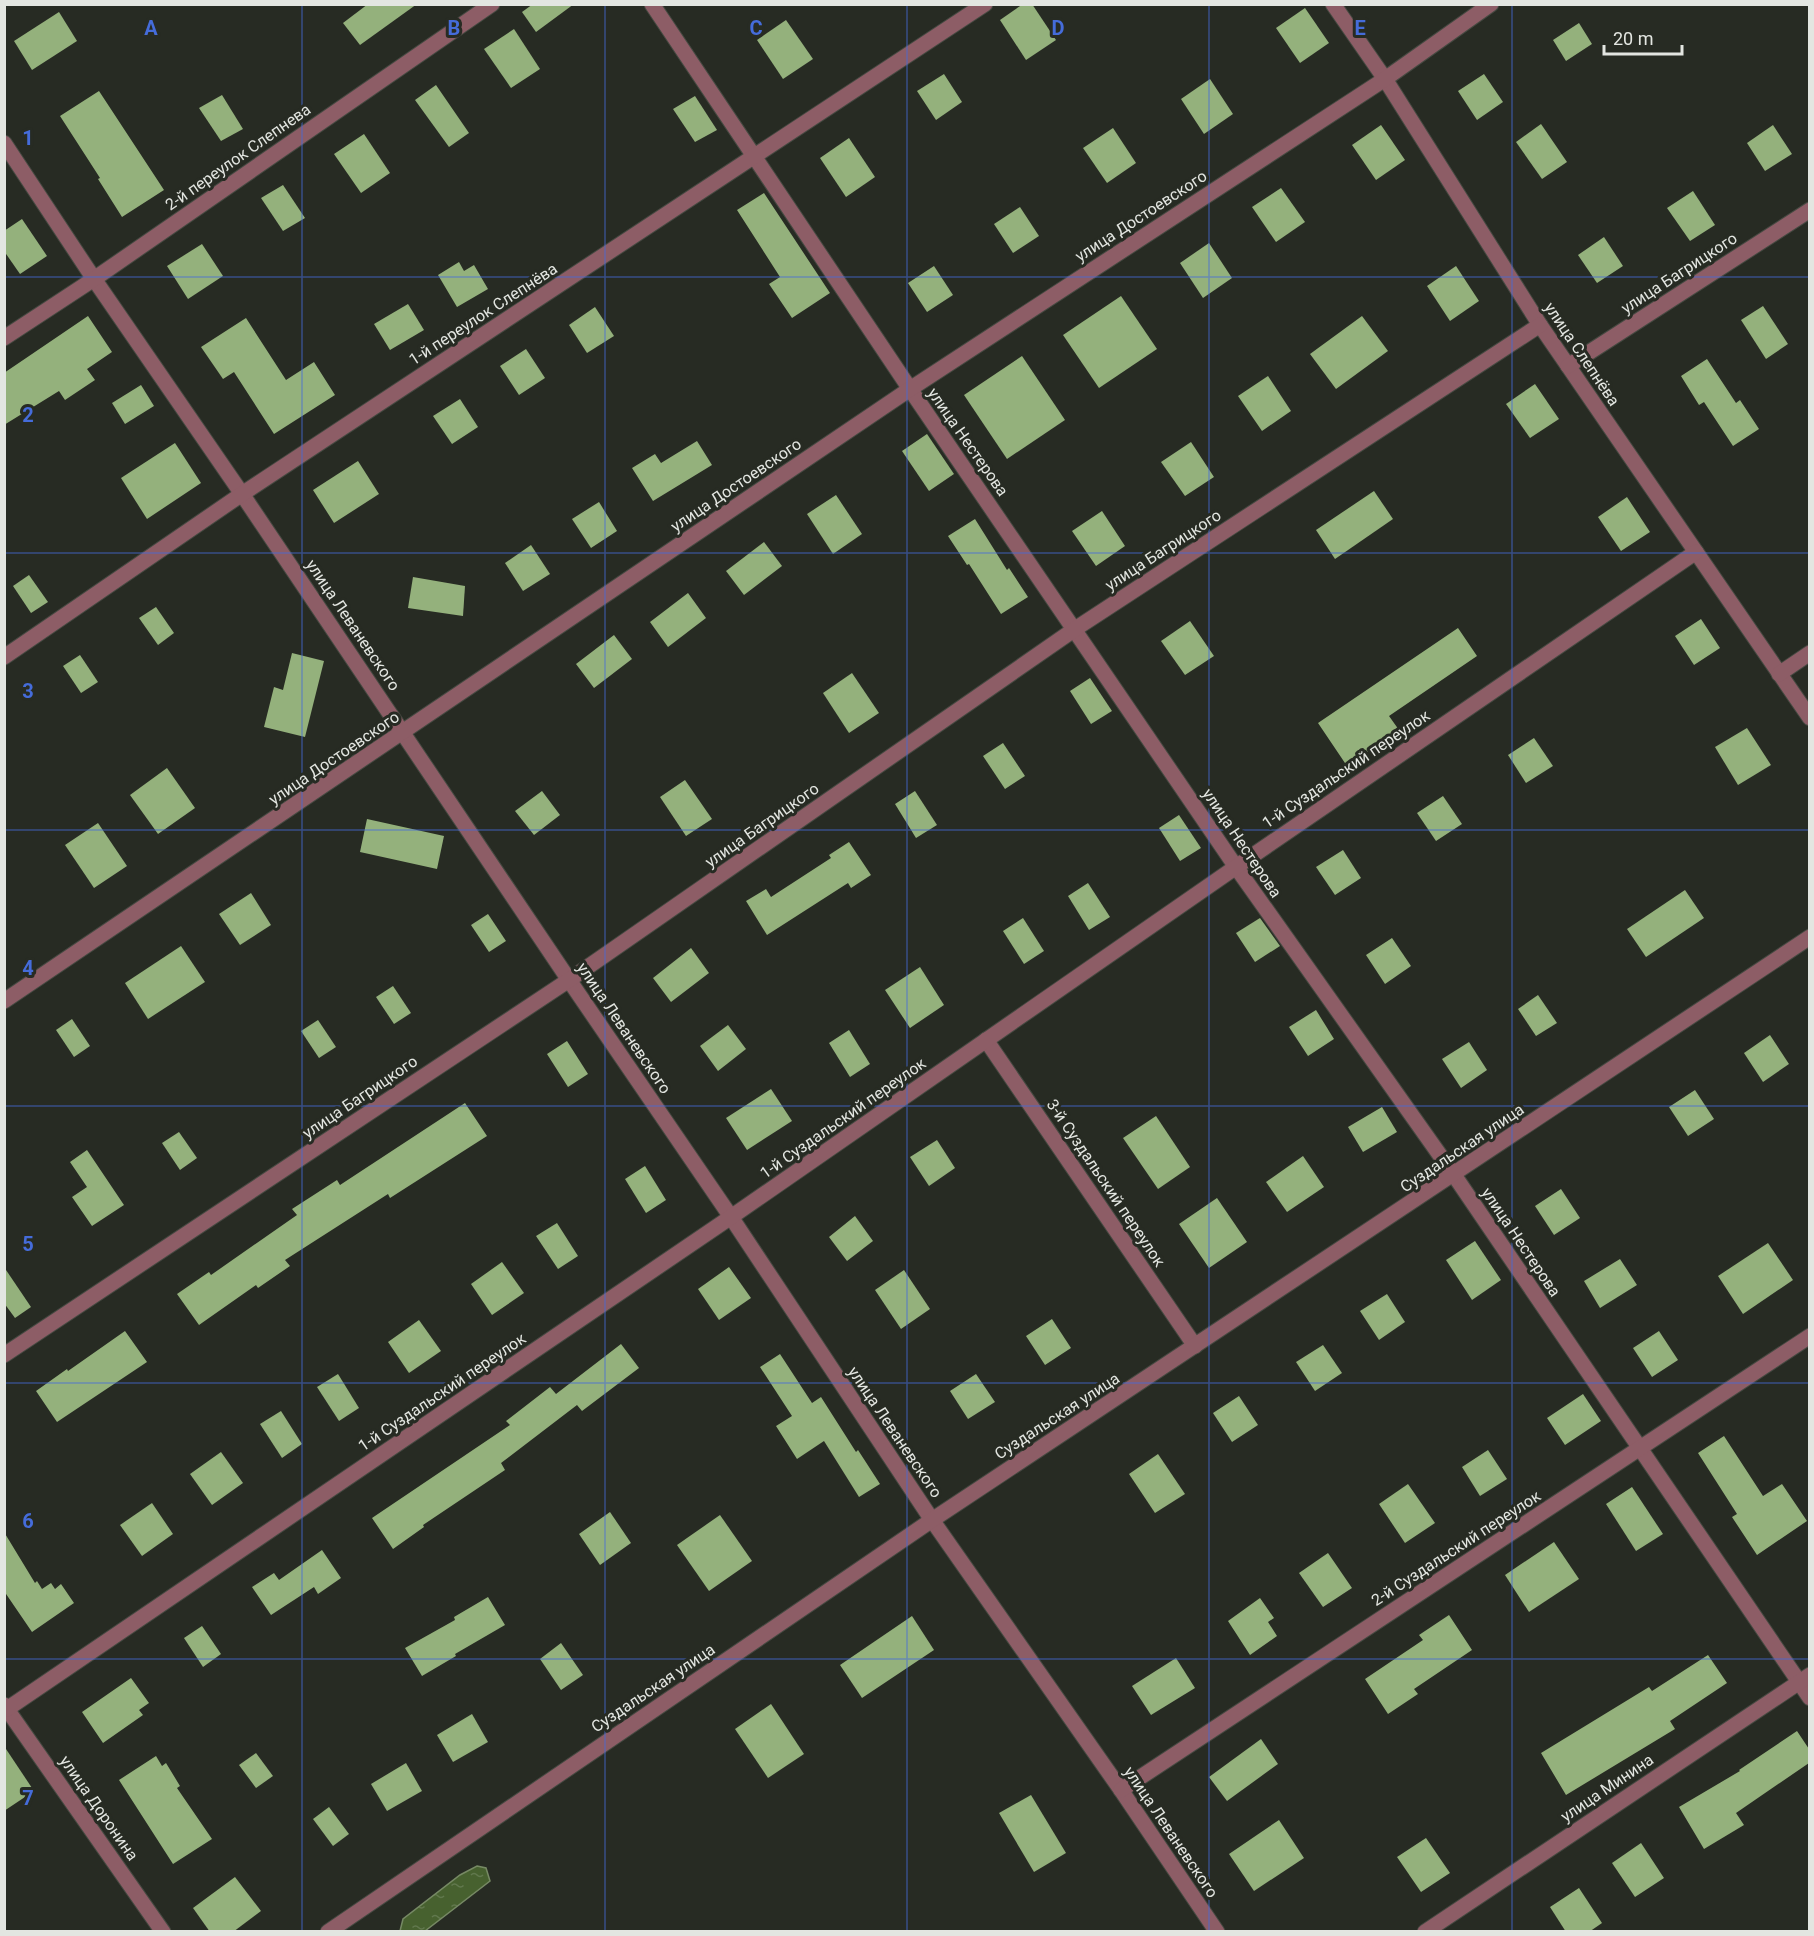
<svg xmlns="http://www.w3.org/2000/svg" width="1814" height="1936" viewBox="0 0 1814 1936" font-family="Roboto,sans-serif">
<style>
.water{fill:url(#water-ripples);stroke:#768964;stroke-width:1.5}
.building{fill:#94b17c}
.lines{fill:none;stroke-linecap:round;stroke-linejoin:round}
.minor-casing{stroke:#454941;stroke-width:17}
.minor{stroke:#8d5d66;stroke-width:15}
.grid{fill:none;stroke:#456cda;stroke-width:1.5;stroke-opacity:0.55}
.labels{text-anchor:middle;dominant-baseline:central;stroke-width:6;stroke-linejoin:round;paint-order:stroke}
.street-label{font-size:16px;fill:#e3e6e1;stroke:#272b23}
.grid-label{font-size:20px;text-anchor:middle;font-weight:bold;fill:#456cda;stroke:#272b23;stroke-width:6;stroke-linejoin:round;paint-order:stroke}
</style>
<defs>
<pattern id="water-ripples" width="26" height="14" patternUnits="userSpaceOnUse" patternTransform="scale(1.5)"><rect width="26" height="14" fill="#47612f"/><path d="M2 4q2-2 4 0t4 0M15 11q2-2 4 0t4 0" fill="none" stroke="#61784d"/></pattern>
</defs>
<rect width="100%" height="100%" fill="#272b23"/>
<polygon class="water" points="477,1866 486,1868 490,1881 425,1931 400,1931 403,1919 460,1875"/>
<g class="building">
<polygon points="368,4 417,4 360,45 343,23"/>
<polygon points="533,4 574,4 536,32 522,12"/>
<polygon points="1023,4 1032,4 1056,40 1026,60 1000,20"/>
<polygon points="1305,8 1329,43 1300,63 1276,28"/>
<polygon points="59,12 77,41 32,70 14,41"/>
<polygon points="786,20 813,59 783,79 757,40"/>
<polygon points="1579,23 1592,44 1566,61 1553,40"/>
<polygon points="514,29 540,69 511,88 484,49"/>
<polygon points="944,74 962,102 936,120 917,91"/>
<polygon points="1484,74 1503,102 1477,120 1458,91"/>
<polygon points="1210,79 1233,114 1204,134 1181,99"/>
<polygon points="436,85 469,133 449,147 415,100"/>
<polygon points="99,91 164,190 122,217 98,179 100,178 60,116"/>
<polygon points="222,95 243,129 221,141 199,108"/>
<polygon points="695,96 717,130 695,142 673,109"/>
<polygon points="1541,124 1567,162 1542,179 1516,142"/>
<polygon points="1381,125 1405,160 1376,180 1352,145"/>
<polygon points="1773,125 1792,154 1765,171 1747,143"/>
<polygon points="1113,128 1136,163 1107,183 1083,148"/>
<polygon points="364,134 390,173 361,193 334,154"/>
<polygon points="849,138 875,177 846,197 820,158"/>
<polygon points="283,185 305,218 283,231 261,198"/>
<polygon points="1281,188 1305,222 1276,242 1252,207"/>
<polygon points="1693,191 1715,225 1690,241 1667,208"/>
<polygon points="764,193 830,293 792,318 769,284 780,277 737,210"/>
<polygon points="1020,207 1039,236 1013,253 994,224"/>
<polygon points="22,219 47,256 20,274 4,251 4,231"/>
<polygon points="1604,237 1623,266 1597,283 1578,255"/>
<polygon points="1209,243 1232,278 1203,298 1180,263"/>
<polygon points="202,244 223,276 188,299 167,266"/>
<polygon points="459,262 464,271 474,265 488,289 457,307 438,275"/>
<polygon points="934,266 953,295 927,312 908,283"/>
<polygon points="1456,266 1479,301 1450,321 1427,286"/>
<polygon points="1121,296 1157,349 1099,388 1063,335"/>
<polygon points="408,304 424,330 390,350 374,324"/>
<polygon points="1763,306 1788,344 1766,359 1741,320"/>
<polygon points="595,307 614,336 587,353 569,325"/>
<polygon points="88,316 112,352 87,369 95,380 65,400 59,391 4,425 4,373"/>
<polygon points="1362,316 1388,351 1336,389 1310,354"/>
<polygon points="246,318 286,380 314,362 335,395 274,434 234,372 223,379 201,347"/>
<polygon points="526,349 545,378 519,395 500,366"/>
<polygon points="1022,356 1065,420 1007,459 964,395"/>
<polygon points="1707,359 1736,403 1740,400 1759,429 1733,446 1704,402 1699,405 1681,376"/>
<polygon points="1268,376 1291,411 1262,431 1238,396"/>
<polygon points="1535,384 1559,419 1530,438 1506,404"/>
<polygon points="141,385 154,406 125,424 112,403"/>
<polygon points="460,399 478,427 452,444 433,416"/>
<polygon points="927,434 954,474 929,491 902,451"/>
<polygon points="697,441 712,465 653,501 632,468 655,454 661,463"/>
<polygon points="1191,442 1214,477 1185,496 1161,462"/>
<polygon points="175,443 201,483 147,519 121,478"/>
<polygon points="358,461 379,494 334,523 313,490"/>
<polygon points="1374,491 1393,519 1335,559 1316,530"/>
<polygon points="836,495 862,534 833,554 807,514"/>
<polygon points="1627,497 1650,532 1621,551 1598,517"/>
<polygon points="599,502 617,531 591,548 572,519"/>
<polygon points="1102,511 1125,546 1096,566 1072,531"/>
<polygon points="975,519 1007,570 1009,568 1028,597 1001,614 969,564 967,565 948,536"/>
<polygon points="764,542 782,566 744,595 726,571"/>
<polygon points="531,545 550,574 523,591 505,563"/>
<polygon points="29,575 48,602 31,613 13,586"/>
<polygon points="413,577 465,586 463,616 408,608"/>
<polygon points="688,593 706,618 668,647 650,622"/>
<polygon points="156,607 174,633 158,645 139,618"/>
<polygon points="1701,619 1720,648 1694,665 1675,636"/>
<polygon points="1190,621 1214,656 1185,675 1161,641"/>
<polygon points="1458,628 1477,656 1389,716 1399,730 1347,766 1318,723"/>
<polygon points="614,635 632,659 594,688 576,664"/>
<polygon points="292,653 324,661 305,737 264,727 274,687 283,690"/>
<polygon points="80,655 98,682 81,693 63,666"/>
<polygon points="852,673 879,713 849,733 823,693"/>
<polygon points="1090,678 1112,711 1091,724 1070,691"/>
<polygon points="1747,728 1771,765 1738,785 1715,747"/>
<polygon points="1534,738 1553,766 1526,783 1508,755"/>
<polygon points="1003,743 1025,776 1005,789 983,756"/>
<polygon points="167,768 195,808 158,834 130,795"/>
<polygon points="685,780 712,819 686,836 660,797"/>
<polygon points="542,791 560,815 534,835 515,811"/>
<polygon points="915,791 937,825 916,838 895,804"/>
<polygon points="1443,796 1462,824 1436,841 1417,813"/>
<polygon points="1179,815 1201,848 1180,861 1159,828"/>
<polygon points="367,819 444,836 437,869 360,852"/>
<polygon points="98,823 127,866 94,888 65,845"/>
<polygon points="849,842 871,875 851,888 848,883 767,935 746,901 766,889 771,897 831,858 829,855"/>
<polygon points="1343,850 1361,878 1335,895 1316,867"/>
<polygon points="1088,883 1110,917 1089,930 1068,896"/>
<polygon points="1685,890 1704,918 1646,957 1627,929"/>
<polygon points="251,893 271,925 240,945 219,914"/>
<polygon points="488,914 506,941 489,952 471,925"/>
<polygon points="1023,918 1044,951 1024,964 1003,931"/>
<polygon points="1260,918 1280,946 1255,962 1236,933"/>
<polygon points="1392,938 1411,966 1385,984 1366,955"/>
<polygon points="181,946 205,982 148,1019 125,983"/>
<polygon points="691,948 709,973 671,1002 653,978"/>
<polygon points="920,967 944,1005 910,1028 885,990"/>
<polygon points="393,986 411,1013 394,1024 376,997"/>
<polygon points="1538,995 1557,1023 1536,1036 1518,1009"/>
<polygon points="1316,1010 1334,1039 1308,1056 1289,1027"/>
<polygon points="72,1019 90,1046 74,1057 56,1030"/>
<polygon points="318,1020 336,1047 319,1058 301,1031"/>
<polygon points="728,1025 746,1049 718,1071 700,1046"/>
<polygon points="849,1030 870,1064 850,1077 829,1043"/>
<polygon points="1770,1035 1789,1064 1763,1082 1744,1053"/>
<polygon points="567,1041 588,1074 568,1087 547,1054"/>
<polygon points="1469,1042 1487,1070 1461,1088 1442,1059"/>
<polygon points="771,1089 792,1121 747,1150 726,1118"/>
<polygon points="1695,1090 1714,1119 1688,1136 1669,1107"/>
<polygon points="465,1103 487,1136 390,1198 388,1194 285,1260 290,1266 258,1288 256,1285 199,1325 177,1294 209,1272 211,1275 297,1215 292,1209 337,1180 340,1185"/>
<polygon points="1382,1107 1397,1132 1363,1152 1348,1127"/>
<polygon points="1156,1116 1190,1167 1158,1189 1123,1138"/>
<polygon points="179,1132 197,1158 180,1170 162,1143"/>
<polygon points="937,1140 955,1168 929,1186 910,1157"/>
<polygon points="87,1150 124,1205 92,1226 72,1197 87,1187 70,1162"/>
<polygon points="1303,1156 1324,1187 1287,1212 1266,1182"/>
<polygon points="645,1166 666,1200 646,1213 625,1179"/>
<polygon points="1561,1189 1580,1218 1554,1235 1535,1206"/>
<polygon points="1217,1198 1247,1242 1209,1268 1179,1224"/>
<polygon points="855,1216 873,1241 847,1261 829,1237"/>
<polygon points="557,1223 578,1256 558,1269 536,1236"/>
<polygon points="1475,1241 1501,1280 1472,1300 1446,1260"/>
<polygon points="1768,1243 1793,1280 1743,1314 1718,1276"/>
<polygon points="1620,1259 1637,1285 1600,1308 1584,1281"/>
<polygon points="502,1262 524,1293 492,1315 471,1284"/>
<polygon points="4,1267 31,1307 15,1318 4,1303"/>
<polygon points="729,1267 751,1298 719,1320 698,1289"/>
<polygon points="904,1270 930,1309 901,1329 875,1290"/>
<polygon points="1387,1294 1405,1322 1379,1340 1360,1311"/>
<polygon points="1052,1319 1071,1348 1045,1365 1026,1336"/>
<polygon points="419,1320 441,1351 409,1373 388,1342"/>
<polygon points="125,1331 147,1362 57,1422 36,1391 67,1369 68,1371"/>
<polygon points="1659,1331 1678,1360 1652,1377 1633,1348"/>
<polygon points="621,1344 639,1368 582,1411 577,1405 501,1463 505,1470 423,1525 424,1527 393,1549 372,1518 510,1425 506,1421 550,1387 556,1394"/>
<polygon points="1323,1345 1342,1373 1315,1391 1296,1362"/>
<polygon points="780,1354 812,1403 821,1397 856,1452 858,1450 880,1484 859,1497 824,1441 797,1459 776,1426 792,1416 760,1367"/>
<polygon points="338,1374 359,1408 339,1421 317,1387"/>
<polygon points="976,1374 995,1402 968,1419 950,1391"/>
<polygon points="1583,1394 1601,1421 1565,1445 1547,1418"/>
<polygon points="1239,1396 1258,1425 1232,1442 1213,1413"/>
<polygon points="281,1411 302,1444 282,1458 260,1424"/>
<polygon points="1724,1436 1763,1496 1782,1484 1807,1521 1757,1555 1732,1517 1737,1514 1698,1453"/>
<polygon points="1488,1450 1507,1479 1480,1496 1462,1467"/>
<polygon points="221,1452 243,1483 212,1505 190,1474"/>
<polygon points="1158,1454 1185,1494 1155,1513 1129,1474"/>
<polygon points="1408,1484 1435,1523 1405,1543 1379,1504"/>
<polygon points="1632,1487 1663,1534 1636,1551 1606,1504"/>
<polygon points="152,1503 173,1534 142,1556 120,1525"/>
<polygon points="610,1512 631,1543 600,1565 579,1534"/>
<polygon points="720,1515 752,1561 709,1591 677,1545"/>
<polygon points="4,1532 35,1583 37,1581 42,1589 51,1583 55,1589 61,1584 74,1603 32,1632 4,1591"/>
<polygon points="1554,1542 1579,1579 1529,1612 1505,1575"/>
<polygon points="322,1550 341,1578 318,1594 314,1587 271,1615 252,1587 274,1573 279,1580"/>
<polygon points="1328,1553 1352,1588 1323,1607 1299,1573"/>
<polygon points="488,1597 505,1625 455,1654 456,1656 422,1676 405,1648 455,1620 454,1617"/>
<polygon points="1260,1598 1274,1618 1268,1622 1277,1636 1250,1655 1228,1621"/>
<polygon points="1449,1615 1472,1650 1414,1689 1418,1694 1388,1714 1365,1679 1423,1640 1419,1635"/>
<polygon points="912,1616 934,1650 862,1698 840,1665"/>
<polygon points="202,1626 221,1654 203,1667 184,1638"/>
<polygon points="561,1643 583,1675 561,1690 540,1659"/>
<polygon points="1708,1655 1727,1683 1670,1721 1675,1729 1566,1795 1541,1753 1649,1687 1652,1691"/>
<polygon points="1176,1658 1195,1688 1151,1715 1132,1686"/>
<polygon points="131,1678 149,1703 139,1710 143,1715 103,1743 82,1712"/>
<polygon points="771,1704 804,1754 768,1778 735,1729"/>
<polygon points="472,1714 488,1742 453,1762 437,1735"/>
<polygon points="1797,1731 1809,1749 1809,1763 1736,1813 1744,1825 1704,1849 1679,1807 1740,1771 1739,1770"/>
<polygon points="1261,1739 1278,1764 1227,1801 1209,1777"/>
<polygon points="4,1746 34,1791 4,1811"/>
<polygon points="256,1753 273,1776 256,1788 239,1765"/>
<polygon points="156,1756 162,1766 166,1763 180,1786 177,1788 212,1839 173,1864 119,1780"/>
<polygon points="406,1763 422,1791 387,1811 371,1784"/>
<polygon points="1031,1795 1066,1853 1034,1872 999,1813"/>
<polygon points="329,1807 349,1834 333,1846 313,1819"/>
<polygon points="1279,1820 1304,1858 1254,1891 1229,1854"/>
<polygon points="1426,1838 1450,1873 1421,1892 1397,1857"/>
<polygon points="1641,1843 1664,1878 1635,1897 1612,1863"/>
<polygon points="235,1877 261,1911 233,1932 210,1932 193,1908"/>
<polygon points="1579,1888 1602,1923 1589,1932 1566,1932 1550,1907"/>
</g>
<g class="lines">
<defs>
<g id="minor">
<polyline points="652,4 910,389 1236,867 1454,1175 1810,1698"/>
<polyline points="1333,4 1385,79 1540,325 1810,718"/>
<polyline points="4,143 94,279 242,494 569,980 731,1217 932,1520 1121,1790 1217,1932"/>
<polyline points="4,338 94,279 492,4"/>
<polyline points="1568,366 1810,210"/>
<polyline points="4,657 242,494 985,4"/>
<polyline points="1779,674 1810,653"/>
<polyline points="4,1001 910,389 1385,79 1491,4"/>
<polyline points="986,1040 1195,1346"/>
<polyline points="4,1355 569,980 1075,629 1540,325"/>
<polyline points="4,1705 163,1932"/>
<polyline points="7,1709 731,1217 1236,867 1696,552"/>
<polyline points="1121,1790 1810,1336"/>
<polyline points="328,1932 932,1520 1810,937"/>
<polyline points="1425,1932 1810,1675"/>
</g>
</defs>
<use href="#minor" class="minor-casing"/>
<use href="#minor" class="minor"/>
</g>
<path class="grid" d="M302,4V1932M605,4V1932M907,4V1932M1209,4V1932M1512,4V1932M4,277H1810M4,553H1810M4,830H1810M4,1106H1810M4,1383H1810M4,1659H1810"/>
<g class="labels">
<g class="street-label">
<text transform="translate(238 157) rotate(-35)">2-й переулок Слепнева</text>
<text transform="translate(1141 216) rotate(-33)">улица Достоевского</text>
<text transform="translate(1679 273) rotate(-33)">улица Багрицкого</text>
<text transform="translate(483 314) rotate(-33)">1-й переулок Слепнёва</text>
<text transform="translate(1582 354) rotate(56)">улица Слепнёва</text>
<text transform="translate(968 442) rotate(55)">улица Нестерова</text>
<text transform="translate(736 485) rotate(-34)">улица Достоевского</text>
<text transform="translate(1163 550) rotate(-33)">улица Багрицкого</text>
<text transform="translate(353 625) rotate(56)">улица Леваневского</text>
<text transform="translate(334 758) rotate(-34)">улица Достоевского</text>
<text transform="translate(1346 769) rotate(-34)">1-й Суздальский переулок</text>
<text transform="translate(762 825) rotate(-35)">улица Багрицкого</text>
<text transform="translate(1242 843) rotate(56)">улица Нестерова</text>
<text transform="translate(624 1028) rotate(56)">улица Леваневского</text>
<text transform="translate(360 1097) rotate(-34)">улица Багрицкого</text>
<text transform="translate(843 1118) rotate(-35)">1-й Суздальский переулок</text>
<text transform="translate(1462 1148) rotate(-34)">Суздальская улица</text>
<text transform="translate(1106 1183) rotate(56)">3-й Суздальский переулок</text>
<text transform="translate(1521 1242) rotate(56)">улица Нестерова</text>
<text transform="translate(442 1392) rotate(-34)">1-й Суздальский переулок</text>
<text transform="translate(1057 1416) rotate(-33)">Суздальская улица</text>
<text transform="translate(895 1432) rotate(56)">улица Леваневского</text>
<text transform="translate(1456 1548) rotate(-33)">2-й Суздальский переулок</text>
<text transform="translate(653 1688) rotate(-34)">Суздальская улица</text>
<text transform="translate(1607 1788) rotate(-34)">улица Минина</text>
<text transform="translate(99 1808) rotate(55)">улица Доронина</text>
<text transform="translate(1171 1832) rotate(56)">улица Леваневского</text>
</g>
</g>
<g class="grid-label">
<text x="151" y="35">A</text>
<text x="454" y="35">B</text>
<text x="756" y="35">C</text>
<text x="1058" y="35">D</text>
<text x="1360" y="35">E</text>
<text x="28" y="145">1</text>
<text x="28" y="422">2</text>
<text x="28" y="698">3</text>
<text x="28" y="975">4</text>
<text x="28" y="1251">5</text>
<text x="28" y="1528">6</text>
<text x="28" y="1805">7</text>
</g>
<rect width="1814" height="1936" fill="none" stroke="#e3e6e1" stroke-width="12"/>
<path d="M1604 45v9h78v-9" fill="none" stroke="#e3e6e1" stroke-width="3"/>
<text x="1613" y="45" font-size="18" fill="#e3e6e1" stroke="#272b23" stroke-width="4.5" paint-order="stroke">20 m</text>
</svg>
